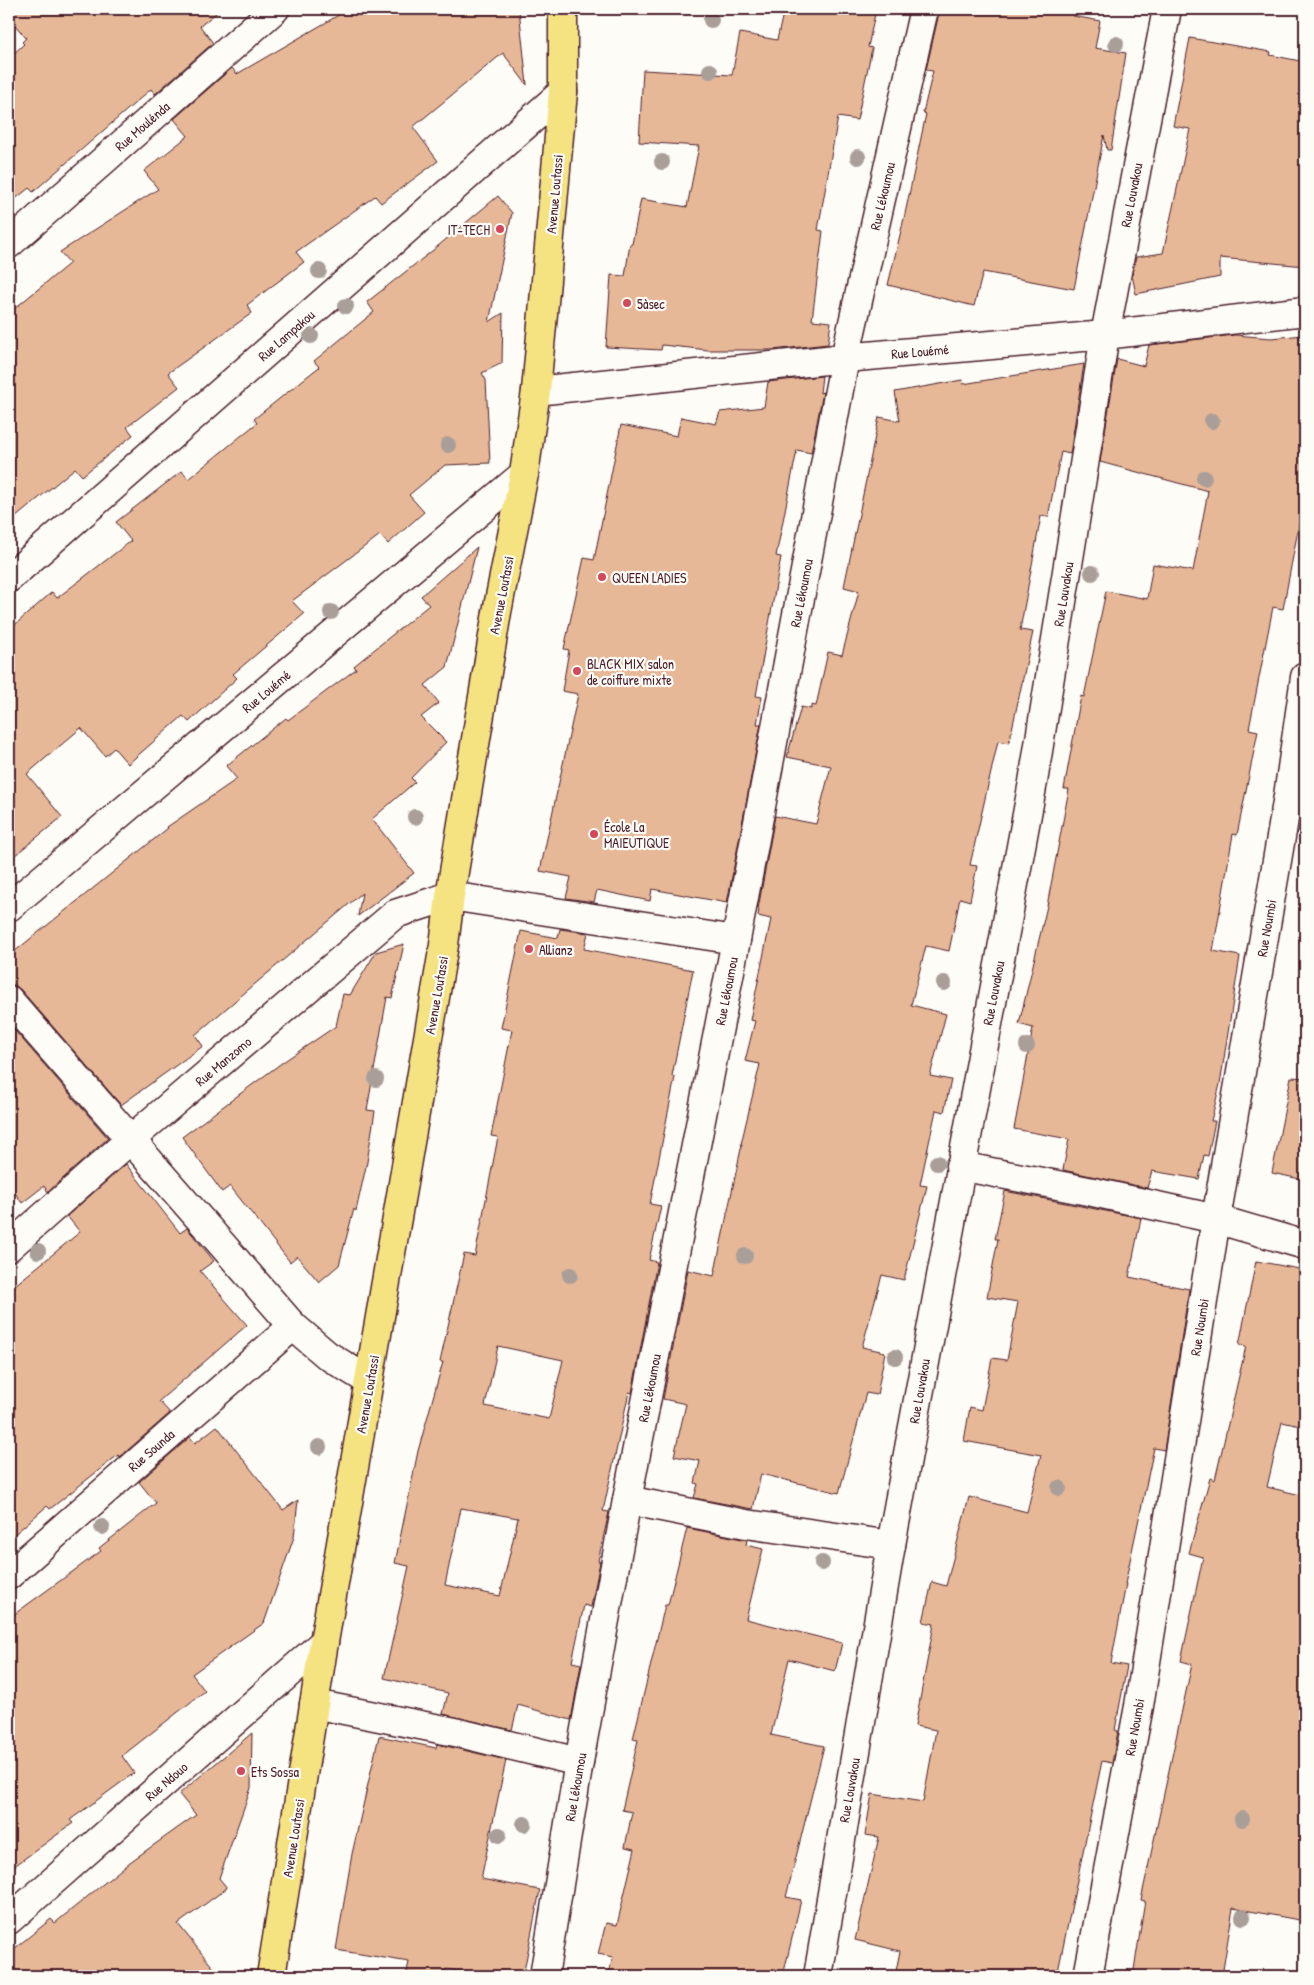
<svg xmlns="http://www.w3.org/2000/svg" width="1314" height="1985" viewBox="0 0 1314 1985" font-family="'Patrick Hand',sans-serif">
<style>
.building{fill:#e7b897;stroke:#4a1f2b;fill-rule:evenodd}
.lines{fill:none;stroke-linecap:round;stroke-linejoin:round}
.minor-casing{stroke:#4a1f2b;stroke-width:31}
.major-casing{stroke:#4a1f2b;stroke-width:31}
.minor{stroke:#fdfcf7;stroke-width:28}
.major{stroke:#f5e382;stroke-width:28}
.tree{fill:#aa9e99}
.poi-dot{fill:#d1495b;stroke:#fdfcf7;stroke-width:2}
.labels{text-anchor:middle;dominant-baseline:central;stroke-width:4.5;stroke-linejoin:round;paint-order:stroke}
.street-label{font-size:14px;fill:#4a1f2b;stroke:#fdfcf7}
.poi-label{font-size:14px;fill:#4a1f2b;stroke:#fdfcf7;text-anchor:start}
</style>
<rect width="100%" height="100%" fill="#fdfcf7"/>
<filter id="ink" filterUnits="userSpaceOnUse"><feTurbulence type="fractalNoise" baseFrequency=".02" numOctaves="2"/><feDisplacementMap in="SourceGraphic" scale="10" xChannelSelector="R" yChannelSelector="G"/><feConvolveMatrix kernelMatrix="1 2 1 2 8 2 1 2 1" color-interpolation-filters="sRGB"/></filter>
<g filter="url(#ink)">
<g class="building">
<polygon points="9,9 221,9 200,26 213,43 155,94 151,89 33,192 29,188 9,204 9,58 24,44 22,42 26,38 9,18"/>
<polygon points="349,9 519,9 527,85 503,53 413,127 438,161 381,203 375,196 296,252 304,262 247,305 252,313 168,373 179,387 127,427 133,435 82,476 75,468 9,523 9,313 70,263 60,252 158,189 144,171 188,136 174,119 232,68 237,74"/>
<polygon points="784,9 876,9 868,47 872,48 857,120 838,117 818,230 823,231 812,320 831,322 828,344 772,350 708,350 662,345 661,350 606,347 611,275 625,276 630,244 632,244 641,199 687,207 699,146 639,142 643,70 732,75 740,33 777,40"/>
<polygon points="940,9 1075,9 1073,16 1100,21 1095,48 1126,53 1111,150 1107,150 1104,135 1074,289 983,272 974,306 888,285 905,214 926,114 923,113 933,71 926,70"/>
<polygon points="1190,38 1271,52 1270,55 1305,62 1305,266 1220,258 1220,277 1136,294 1132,275 1136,257 1163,253 1190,129 1173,126"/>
<polygon points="498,196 512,213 489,322 503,313 502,363 482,373 486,380 490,463 445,465 409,495 424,512 388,544 380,535 292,601 304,614 233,674 237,678 189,722 183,716 128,764 114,748 105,756 81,728 27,774 62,817 9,860 9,630 52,592 57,598 131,541 116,522 182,471 188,479 257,423 254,419 319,367 314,361 374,312 367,302 432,251"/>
<polygon points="1235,335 1271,338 1305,335 1305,493 1283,609 1273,607 1249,729 1258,731 1237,835 1233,834 1213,951 1240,956 1220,1084 1211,1121 1215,1121 1208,1156 1204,1155 1199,1179 1152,1171 1147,1188 1063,1170 1069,1139 1014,1129 1033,1028 1019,1024 1047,906 1069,789 1064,789 1081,696 1084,697 1106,591 1147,599 1153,564 1193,571 1208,491 1100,462 1117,359 1144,366 1149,345"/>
<polygon points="1084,364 1070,454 1061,452 1048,517 1041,516 1020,630 1033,632 1009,743 998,741 970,865 977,866 970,901 960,898 949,951 926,946 911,1005 946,1014 930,1076 951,1080 944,1112 936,1110 920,1185 927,1186 904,1280 882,1275 862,1347 885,1352 877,1395 866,1393 839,1493 761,1474 753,1509 694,1498 698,1484 695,1483 700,1461 674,1456 686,1404 663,1399 688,1270 714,1276 742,1144 741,1144 760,1064 745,1061 755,1021 750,1020 771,919 758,916 759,909 758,909 775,816 816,824 831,766 787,757 801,707 811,709 811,705 816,706 828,652 842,655 859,591 844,587 879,417 900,421 895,392 962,380 963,384"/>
<polygon points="822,376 820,393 823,392 811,453 797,450 776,556 781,557 756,696 762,697 757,724 761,724 727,903 652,889 650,901 597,890 594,902 566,898 571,877 540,871 578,694 562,691 569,650 564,649 584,558 594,560 621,425 677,436 681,417 716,424 720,412 764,407 768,382"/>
<polygon points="477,547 447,667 425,685 439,703 421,717 446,742 411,778 415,782 372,819 414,873 358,916 362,893 195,1035 203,1046 121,1105 21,990 15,985 9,985 9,956 168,828 167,827 237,779 226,766 286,718 288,720 356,669 354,666 429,605 421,596"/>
<path d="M560,929L588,933L584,949L693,970L672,1076L675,1077L650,1204L661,1206L649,1260L657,1262L632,1393L629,1392L603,1511L609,1512L598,1561L600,1562L591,1607L584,1605L572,1662L581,1664L571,1720L518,1705L512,1730L443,1714L448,1693L384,1678L409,1566L395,1563L418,1451L443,1362H440L464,1254L475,1256L498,1137L491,1136L512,1030L501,1028L521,931L558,938ZM498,1346L563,1360L549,1419L485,1406ZM461,1508L518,1518L500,1596L445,1585Z"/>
<polygon points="404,944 392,998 387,997 367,1110 375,1111 367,1162 356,1211 354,1209 339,1265 319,1282 297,1256 290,1262 230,1186 222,1192 182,1137 283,1062 336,1026 343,994 350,995 376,952"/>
<polygon points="9,1024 108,1138 48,1192 44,1186 22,1203 9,1184"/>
<polygon points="1291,1077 1305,1078 1305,1180 1272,1173"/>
<polygon points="126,1164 180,1233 187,1228 214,1261 200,1271 247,1325 159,1401 170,1413 120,1457 118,1455 50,1509 47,1506 9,1539 9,1290 80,1232 67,1216"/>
<polygon points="1005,1191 1141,1218 1129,1277 1189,1289 1164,1450 1154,1448 1125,1584 1126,1584 1111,1663 1127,1666 1115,1730 1118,1731 1112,1763 1102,1761 1057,1976 977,1976 949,1970 948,1976 895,1976 900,1951 855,1940 879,1837 865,1835 872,1794 923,1802 936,1730 915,1726 934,1624 923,1622 932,1582 946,1586 969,1497 1027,1512 1041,1455 964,1441 970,1407 982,1410 992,1358 1007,1360 1018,1302 987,1297 998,1239 995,1239"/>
<polygon points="1256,1261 1305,1270 1305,1427 1282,1422 1267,1487 1305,1496 1305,1921 1233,1908 1222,1976 1133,1976 1145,1901 1141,1900 1192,1664 1181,1661 1203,1557 1189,1553 1210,1478 1215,1480 1246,1346 1239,1345"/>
<polygon points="217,1426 283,1510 298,1500 294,1537 264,1623 192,1674 205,1691 122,1756 134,1773 70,1820 73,1823 9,1870 9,1618 101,1551 99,1548 156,1503 139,1482 190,1437 195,1443"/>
<polygon points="687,1528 747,1540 746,1545 763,1549 746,1619 842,1643 835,1671 789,1659 771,1735 824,1746 786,1897 801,1900 783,1976 608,1976 613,1957 598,1954 606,1923 617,1925 635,1849 625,1847 632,1812 622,1810 638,1740 633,1739 665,1605 668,1605"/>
<polygon points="252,1733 251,1788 219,1878 227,1888 178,1924 220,1976 9,1976 9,1953 51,1919 55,1923 130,1862 196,1815 179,1794"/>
<polygon points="379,1736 436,1748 437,1744 506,1760 481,1879 540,1890 523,1976 490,1976 446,1969 444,1976 406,1976 409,1962 336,1950 352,1854"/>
</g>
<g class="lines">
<defs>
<g id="minor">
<polyline points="9,244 275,9"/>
<polyline points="536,391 845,358 1105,335 1305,311"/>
<polyline points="9,578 563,92"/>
<polyline points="9,907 524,474"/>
<polyline points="9,1000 293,1326 327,1355 369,1381"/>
<polyline points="960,1166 1093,1192 1216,1219 1305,1245"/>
<polyline points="9,1247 131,1139 395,914 450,896 736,940"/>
<polyline points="627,1500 746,1524 891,1545"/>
<polyline points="9,1575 293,1326"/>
<polyline points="314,1704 455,1732 579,1762"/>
<polyline points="9,1920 324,1642"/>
<polyline points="544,1976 579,1762 627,1500 736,940 845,358 924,9"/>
<polyline points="818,1976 891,1545 1033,782 1105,335 1167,9"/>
<polyline points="1088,1976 1139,1706 1216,1219 1288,796 1305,677"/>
</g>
<polyline id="major" points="271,1976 324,1642 444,945 450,896 497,612 524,474 536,391 563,92 563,9"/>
</defs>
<use href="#minor" class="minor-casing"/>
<use href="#major" class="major-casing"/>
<use href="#minor" class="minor"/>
<use href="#major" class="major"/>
</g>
<g class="tree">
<circle cx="711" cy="20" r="8"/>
<circle cx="1116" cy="44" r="8"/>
<circle cx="710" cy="71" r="8"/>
<circle cx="858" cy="157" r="8"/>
<circle cx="662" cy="162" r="8"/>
<circle cx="319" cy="271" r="8"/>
<circle cx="346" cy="306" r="8"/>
<circle cx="311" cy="336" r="8"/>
<circle cx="1212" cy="421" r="8"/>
<circle cx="448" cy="445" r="8"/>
<circle cx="1204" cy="478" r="8"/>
<circle cx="1092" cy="573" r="8"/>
<circle cx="331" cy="612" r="8"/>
<circle cx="415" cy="817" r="8"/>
<circle cx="944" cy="983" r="8"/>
<circle cx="1027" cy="1046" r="8"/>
<circle cx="376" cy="1079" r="8"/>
<circle cx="937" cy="1163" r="8"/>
<circle cx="38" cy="1251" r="8"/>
<circle cx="745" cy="1256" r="8"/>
<circle cx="570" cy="1275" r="8"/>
<circle cx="895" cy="1357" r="8"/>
<circle cx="319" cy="1447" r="8"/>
<circle cx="1059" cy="1488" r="8"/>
<circle cx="102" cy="1527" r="8"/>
<circle cx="822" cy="1563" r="8"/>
<circle cx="1242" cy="1819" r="8"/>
<circle cx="524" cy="1824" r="8"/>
<circle cx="499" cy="1835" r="8"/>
<circle cx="1243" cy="1917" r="8"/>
</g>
</g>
<g class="poi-dot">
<circle cx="500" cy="229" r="5"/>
<circle cx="627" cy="303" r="5"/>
<circle cx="602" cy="577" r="5"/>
<circle cx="577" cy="671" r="5"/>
<circle cx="594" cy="834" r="5"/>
<circle cx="529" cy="949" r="5"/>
<circle cx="241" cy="1771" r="5"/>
</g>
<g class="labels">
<g class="street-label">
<text transform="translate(142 126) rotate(-41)">Rue Moulénda</text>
<text transform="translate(554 194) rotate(-85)">Avenue Loutassi</text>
<text transform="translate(1131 195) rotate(-79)">Rue Louvakou</text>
<text transform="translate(882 196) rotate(-77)">Rue Lékoumou</text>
<text transform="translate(286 335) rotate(-41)">Rue Lampakou</text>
<text transform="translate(920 351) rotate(-5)">Rue Louémé</text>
<text transform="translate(801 593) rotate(-79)">Rue Lékoumou</text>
<text transform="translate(1063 594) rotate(-81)">Rue Louvakou</text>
<text transform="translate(501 595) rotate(-79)">Avenue Loutassi</text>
<text transform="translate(266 691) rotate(-40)">Rue Louémé</text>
<text transform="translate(1266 928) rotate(-80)">Rue Noumbi</text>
<text transform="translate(726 991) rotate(-79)">Rue Lékoumou</text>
<text transform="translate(993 993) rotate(-79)">Rue Louvakou</text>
<text transform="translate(436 995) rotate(-80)">Avenue Loutassi</text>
<text transform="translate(223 1061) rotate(-40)">Rue Manzomo</text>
<text transform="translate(1199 1327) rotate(-81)">Rue Noumbi</text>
<text transform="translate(649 1388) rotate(-79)">Rue Lékoumou</text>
<text transform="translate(919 1391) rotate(-80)">Rue Louvakou</text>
<text transform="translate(367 1394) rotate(-80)">Avenue Loutassi</text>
<text transform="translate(151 1450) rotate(-41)">Rue Sounda</text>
<text transform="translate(1134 1727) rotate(-80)">Rue Noumbi</text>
<text transform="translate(166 1781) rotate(-41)">Rue Ndouo</text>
<text transform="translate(575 1787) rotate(-80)">Rue Lékoumou</text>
<text transform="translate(849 1790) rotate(-80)">Rue Louvakou</text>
<text transform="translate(293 1838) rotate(-81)">Avenue Loutassi</text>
</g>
<g class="poi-label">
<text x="490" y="229" text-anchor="end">IT-TECH</text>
<text x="637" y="303">5àsec</text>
<text x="612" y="577">QUEEN LADIES</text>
<text x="587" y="663">BLACK MIX salon<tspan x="587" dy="16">de coiffure mixte</tspan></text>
<text x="604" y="826">École La<tspan x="604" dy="16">MAIEUTIQUE</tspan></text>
<text x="539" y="949">Allianz</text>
<text x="251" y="1771">Ets Sossa</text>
</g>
</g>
<rect width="1314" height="1985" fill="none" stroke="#fdfcf7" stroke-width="30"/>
<rect x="15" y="15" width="1284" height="1955" fill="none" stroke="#4a1f2b" stroke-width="2" filter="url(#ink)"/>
</svg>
